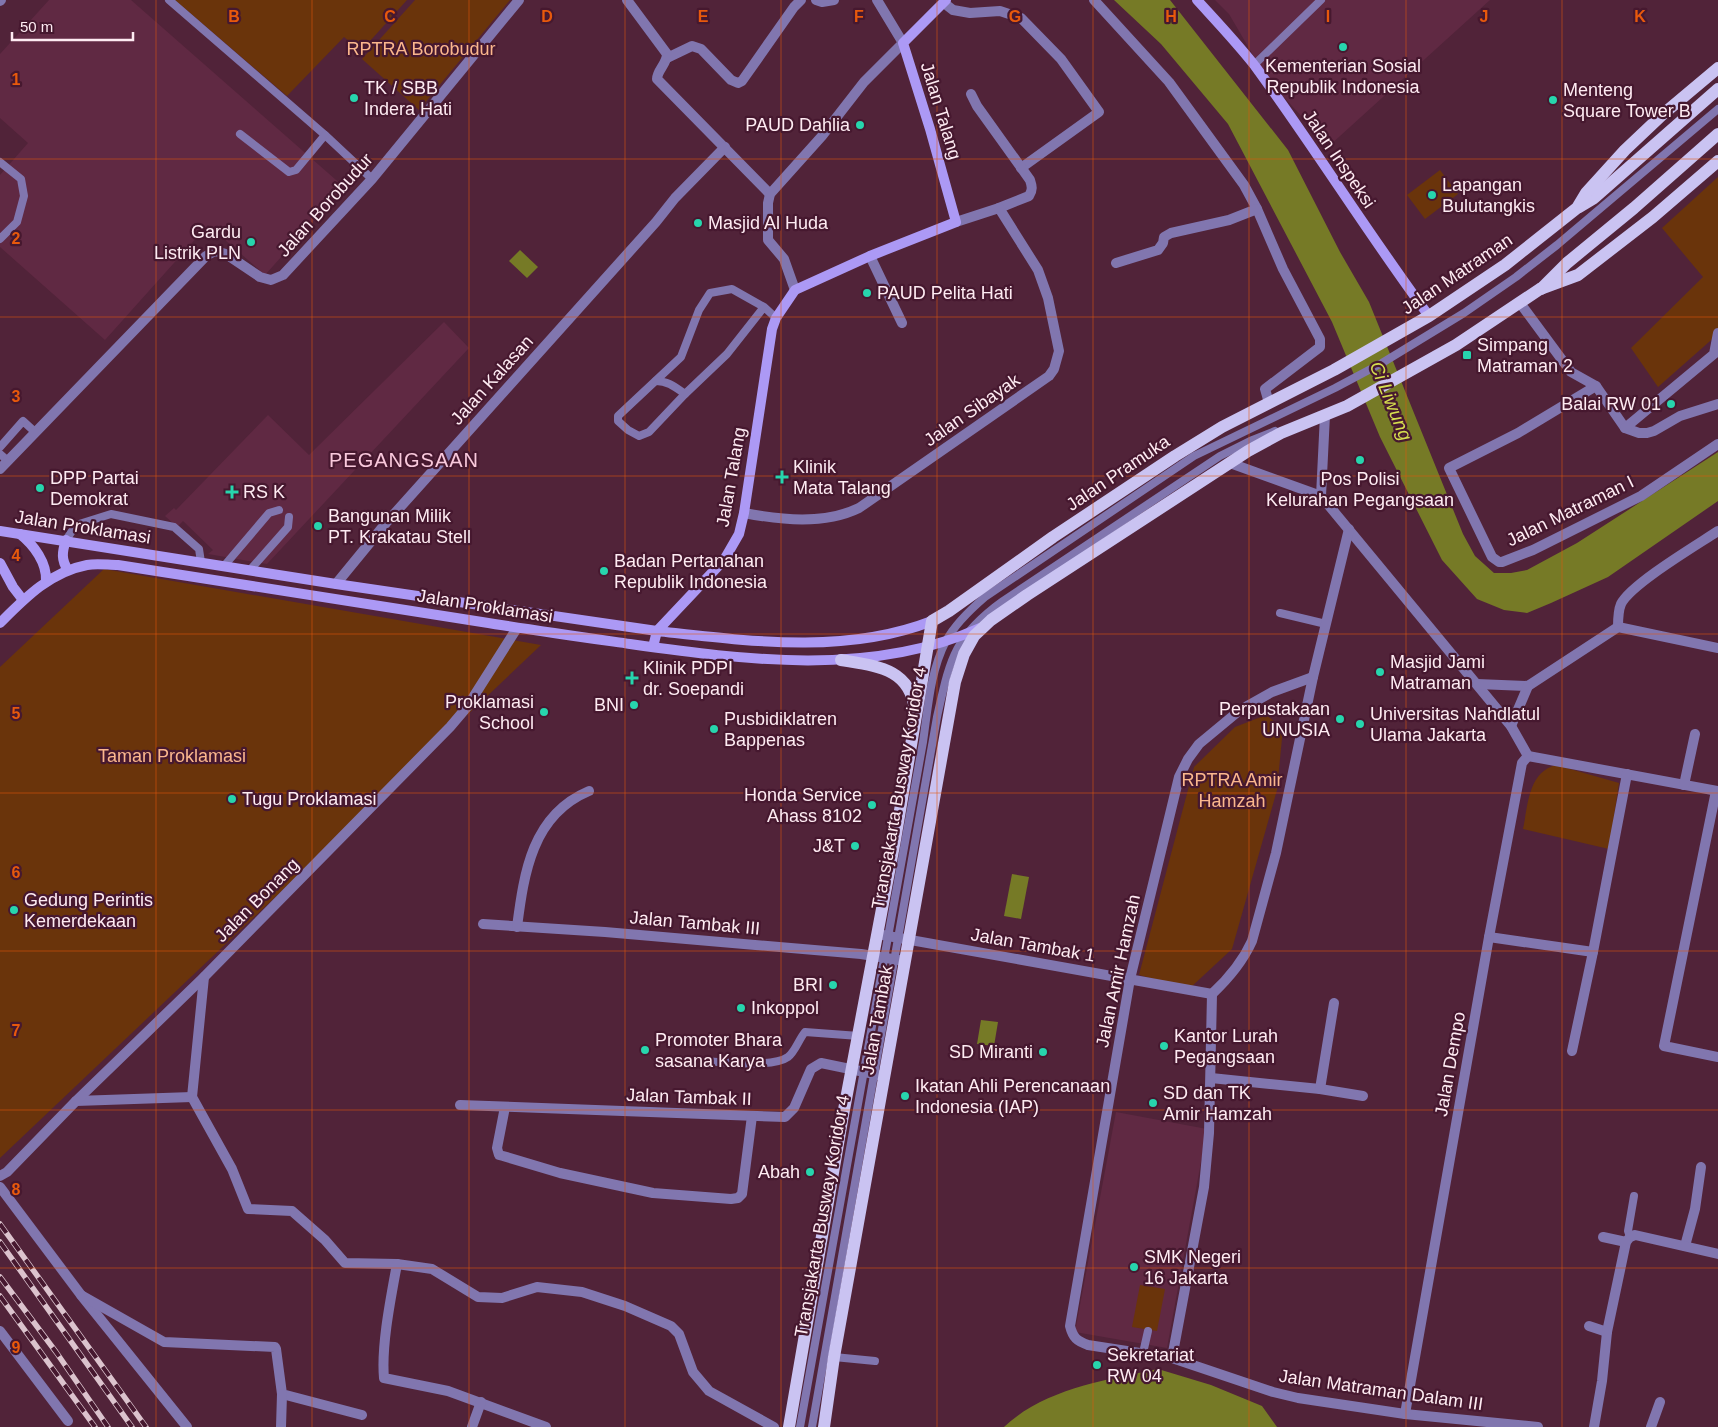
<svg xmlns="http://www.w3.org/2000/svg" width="1718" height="1427" viewBox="0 0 1718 1427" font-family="Helvetica,sans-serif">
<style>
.built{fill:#602943}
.green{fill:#6a340b}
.water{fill:#767a26}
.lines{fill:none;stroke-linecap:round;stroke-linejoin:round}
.lane{stroke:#8176af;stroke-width:8}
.street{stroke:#8176af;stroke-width:10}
.secondary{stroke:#ac99f5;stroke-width:10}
.primary{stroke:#cac3f2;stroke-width:12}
.rail-casing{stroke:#dbc3cd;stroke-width:5.5}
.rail{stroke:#46182f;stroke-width:4;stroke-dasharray:11;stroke-linecap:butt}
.grid{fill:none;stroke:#e8590c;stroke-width:1;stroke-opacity:0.55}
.poi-dot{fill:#27d5ad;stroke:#46182f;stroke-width:2}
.labels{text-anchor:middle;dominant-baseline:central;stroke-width:4.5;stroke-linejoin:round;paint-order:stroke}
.park-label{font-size:18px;fill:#fbb78d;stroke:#46182f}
.poi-label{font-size:18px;fill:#feebf2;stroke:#46182f;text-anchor:start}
.street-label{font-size:18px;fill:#feebf2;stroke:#46182f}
.water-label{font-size:19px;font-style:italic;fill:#d6de4f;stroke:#46182f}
.quarter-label{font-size:20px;letter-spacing:1px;fill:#f9c9dc;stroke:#46182f}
.grid-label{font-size:16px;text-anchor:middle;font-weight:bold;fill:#e8590c;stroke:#46182f;stroke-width:4.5;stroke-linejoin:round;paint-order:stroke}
</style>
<rect width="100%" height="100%" fill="#512339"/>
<g class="built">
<polygon points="49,0 131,0 344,187 265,275 208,225 105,340 0,247 0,175 28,143 0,118 0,54"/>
<polygon points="1215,0 1490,0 1329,146 1267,79 1229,14"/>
<polygon points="444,322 469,348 267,564 208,554 213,550 183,521 177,527 165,516 174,508 176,510 268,415 309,455"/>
<polygon points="1116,1112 1207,1129 1167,1348 1075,1332"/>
</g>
<g class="green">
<polygon points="175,0 407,0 361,51 344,37 287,96"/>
<polygon points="415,0 510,0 419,110 362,59"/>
<polygon points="1440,170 1458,194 1425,219 1407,195"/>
<polygon points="1718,177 1718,334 1658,387 1631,348 1703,277 1662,228"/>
<polygon points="104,569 541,645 0,1158 0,667"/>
<polygon points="1266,715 1283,728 1277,790 1232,949 1190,988 1139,975 1194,767 1235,727"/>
<path d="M1556,765L1619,783L1609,849L1523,829C1528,806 1528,772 1556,765Z"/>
<polygon points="1140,1285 1165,1289 1157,1331 1132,1327"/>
</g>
<g class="water">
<polygon points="1114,0 1170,0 1288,150 1340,252 1369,302 1463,534 1475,556 1494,573 1511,573 1527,570 1577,543 1718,452 1718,501 1608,577 1551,603 1527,613 1504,610 1477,599 1442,560 1380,437 1332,322 1228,124 1161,44"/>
<polygon points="520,250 538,267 527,278 509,261"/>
<polygon points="1012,874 1029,877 1021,919 1004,916"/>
<polygon points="981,1020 998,1022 994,1046 977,1044"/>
<path d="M1158,1369L1211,1385L1262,1406L1277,1427H1004C1044,1389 1105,1380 1158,1369Z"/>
</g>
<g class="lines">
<g class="lane">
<polyline points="169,0 325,135 372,179"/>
<polyline points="1254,65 1321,0"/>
<polyline points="240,134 289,172 296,170 325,135"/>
<polyline points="0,162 21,179 24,196 17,222 0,239"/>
<polyline points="764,307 727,354 685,394 649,432 639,436 628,430 618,421 618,416 681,357 699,310 710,293 732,289 764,307 776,318"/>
<path d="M656,381C668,381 675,387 685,394"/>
<polyline points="0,447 23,421 35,432"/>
<polyline points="0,454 8,461"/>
<polyline points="66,540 76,525 111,514 174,527 199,549 201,562"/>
<polyline points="224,566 269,513 279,510"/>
<polyline points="250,570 288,527 289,517"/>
<polyline points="1280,613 1326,624"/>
<path d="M703,1061C722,1062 773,1068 788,1057C795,1052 799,1039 805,1032L859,1036"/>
<polyline points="1630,1237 1628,1231 1634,1196"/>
<polyline points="1143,1353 1148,1331"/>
<polyline points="834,1357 875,1361"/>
<path d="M800,1427L923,742C928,708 930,672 946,641C955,624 971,609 985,597L1194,456L1335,388L1382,363L1464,313L1516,277L1557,245L1718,109"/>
<path d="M812,1427L937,717C950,660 953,637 1003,601L1220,456L1250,441L1275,431"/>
</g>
<g class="street">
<path d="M627,0L667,54C667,64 657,70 657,79L770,194"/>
<polyline points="816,0 822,2 834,0"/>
<polyline points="1094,0 1169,82 1244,185 1257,209 1283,269 1320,339 1320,347 1265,389 1269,403"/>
<polyline points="0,1 1,0"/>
<polyline points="944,3 953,10 970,13 1000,11 1021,18 1061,59 1099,112 1021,168"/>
<polyline points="667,58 692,46 701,49 731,80 738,83 742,81 794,7 801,0"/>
<path d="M971,94L977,106L1030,180C1032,186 1033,190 1029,196L999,208"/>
<polyline points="870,256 902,323"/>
<polyline points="1116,263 1158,250 1163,243 1164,237 1171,233 1229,220 1257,209"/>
<polyline points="795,290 784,259 768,240 768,203 770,194 822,136 864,82 903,43 877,0"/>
<polyline points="1520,303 1571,372 1596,386 1625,428 1639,433 1647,433 1654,431 1680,416 1718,404"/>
<polyline points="1596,386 1518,433 1449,468 1492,557 1499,562 1502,562 1533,550 1641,496 1718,444"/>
<polyline points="1625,428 1714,354 1718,333"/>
<polyline points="1230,463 1321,496 1511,726 1528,756"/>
<polyline points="0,469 206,256 215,251 226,254 260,277 271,280 283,275 372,179 519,0"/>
<polyline points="1321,496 1325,415"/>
<path d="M744,513C781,520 824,525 859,508L1049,376L1054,369L1059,351L1048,298L1038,270L999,208L956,222"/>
<polyline points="336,584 386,523 656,222 675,198 725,147"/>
<path d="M1618,627C1618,619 1618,611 1621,604C1631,584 1697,545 1718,531"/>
<polyline points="1618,627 1718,648"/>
<path d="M1313,677L1272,692L1240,710L1199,744L1188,759L1179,777L1130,979L1070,1326C1073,1338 1077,1341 1088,1345L1172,1358L1273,1392L1298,1398L1405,1414L1538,1427"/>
<polyline points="1477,684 1528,686 1618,627"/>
<polyline points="1511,726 1528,686"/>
<polyline points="1528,756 1718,791"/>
<polyline points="1684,785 1695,734"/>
<polyline points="1716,791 1664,1046 1718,1057"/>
<polyline points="483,924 605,932 861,954 905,961"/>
<path d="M517,927C524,873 532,815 589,791"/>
<polyline points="877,934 1212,994"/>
<polyline points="1489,937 1593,952"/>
<polyline points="204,977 192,1097 232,1169 248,1209 292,1211 325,1240 345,1263 397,1264 432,1269 478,1297 502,1298 537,1287 582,1292 625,1306 671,1326 679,1334 693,1372 709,1391 774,1427"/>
<path d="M1212,994C1228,979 1243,961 1252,941L1276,853L1313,677L1349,529"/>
<polyline points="1572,1051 1593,952 1627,774"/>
<polyline points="1211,1078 1320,1089 1363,1096"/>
<polyline points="1320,1089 1334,1003"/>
<polyline points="76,1101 192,1097"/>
<polyline points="460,1105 785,1117 794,1108 811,1069 821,1063 884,1076"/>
<polyline points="505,1107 497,1148 499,1155 503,1156 560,1173 653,1193 731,1199 738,1198 742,1194 752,1116"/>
<polyline points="0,1176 7,1172 76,1101 204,977 450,727 467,707 517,628"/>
<polyline points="0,1187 81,1295 187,1427"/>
<polyline points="1603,1237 1626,1242"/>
<polyline points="1685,1246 1695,1209 1701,1167"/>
<path d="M397,1264C391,1297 381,1346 384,1378L448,1391L546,1427"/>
<polyline points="81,1295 164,1342 275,1347 276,1349 282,1394 362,1415"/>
<polyline points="1589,1326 1607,1332"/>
<polyline points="0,1331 68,1421"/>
<polyline points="1172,1358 1204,1187 1209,1133 1212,994"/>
<polyline points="1405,1414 1489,937 1522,763 1528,756"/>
<polyline points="281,1427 282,1394"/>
<polyline points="472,1427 481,1402"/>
<polyline points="1594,1427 1602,1381 1607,1332 1626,1242 1630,1237 1635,1235 1718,1254"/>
<polyline points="1651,1427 1660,1402"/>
</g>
<g class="secondary">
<path d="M1197,0C1217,22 1237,43 1255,66C1315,148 1369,235 1429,316"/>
<path d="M0,531L336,584L657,631C748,641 845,655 932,621"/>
<path d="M20,534C34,545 47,563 46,581"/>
<path d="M66,540C62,552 61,560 68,570"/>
<polyline points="0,563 13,587 23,600"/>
<path d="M0,623C25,598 50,572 87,565C97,563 108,565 118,565C240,584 361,604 482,622C531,630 581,637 630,644C745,660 871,677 980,628"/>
<polyline points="653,647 657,631 724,560 739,534 744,513 772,329 776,318 795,290 870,256 956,222 930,129 903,43 946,0"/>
</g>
<g class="primary">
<polyline points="1579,207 1594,198 1718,89"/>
<polyline points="1541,289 1567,263 1634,208 1718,134"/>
<path d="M841,660C876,666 910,668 915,710"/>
<polyline points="789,1427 843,1115 895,840 932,621 949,611 1053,537 1175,456 1222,427 1334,370 1429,316 1505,265 1577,208 1586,193 1625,150 1662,115 1718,68"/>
<polyline points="824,1427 834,1357 955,682 964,654 974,636 991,620 1027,595 1248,451 1281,433 1347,406 1456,345 1540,289 1578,275 1653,217 1718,161"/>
</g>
<defs>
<g id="rail">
<polyline points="0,1224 146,1427"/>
<polyline points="0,1242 132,1427"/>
<polyline points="0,1277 56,1352 108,1427"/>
<polyline points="0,1296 95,1427"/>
</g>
</defs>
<use href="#rail" class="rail-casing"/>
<use href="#rail" class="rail"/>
</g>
<path class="grid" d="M156,0V1427M312,0V1427M469,0V1427M625,0V1427M781,0V1427M937,0V1427M1093,0V1427M1249,0V1427M1406,0V1427M1562,0V1427M0,159H1718M0,317H1718M0,476H1718M0,634H1718M0,793H1718M0,951H1718M0,1110H1718M0,1268H1718"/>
<g class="poi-dot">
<circle cx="1343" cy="47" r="5"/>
<circle cx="354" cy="98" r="5"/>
<circle cx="1553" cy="100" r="5"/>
<circle cx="860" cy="125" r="5"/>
<circle cx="1432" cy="195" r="5"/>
<circle cx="698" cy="223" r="5"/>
<circle cx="251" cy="242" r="5"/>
<circle cx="867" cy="293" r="5"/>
<rect x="1462" y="350" width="10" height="10" rx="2.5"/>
<circle cx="1671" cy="404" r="5"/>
<circle cx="1360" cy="460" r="5"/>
<path d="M779.5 469.5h5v5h5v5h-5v5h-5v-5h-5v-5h5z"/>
<circle cx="40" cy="488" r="5"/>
<path d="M229.5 484.5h5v5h5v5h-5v5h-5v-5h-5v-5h5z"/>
<circle cx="318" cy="526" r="5"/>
<circle cx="604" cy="571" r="5"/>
<circle cx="1380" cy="672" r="5"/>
<path d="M629.5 670.5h5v5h5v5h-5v5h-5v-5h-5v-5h5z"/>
<circle cx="634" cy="705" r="5"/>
<circle cx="544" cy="712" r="5"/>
<circle cx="1340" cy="719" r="5"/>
<circle cx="1360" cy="724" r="5"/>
<circle cx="714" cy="729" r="5"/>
<circle cx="232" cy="799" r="5"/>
<circle cx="872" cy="805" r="5"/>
<circle cx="855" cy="846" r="5"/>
<circle cx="14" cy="910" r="5"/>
<circle cx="833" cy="985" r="5"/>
<circle cx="741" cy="1008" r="5"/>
<circle cx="1164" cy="1046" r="5"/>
<circle cx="645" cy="1050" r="5"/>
<circle cx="1043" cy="1052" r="5"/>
<circle cx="905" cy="1096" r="5"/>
<circle cx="1153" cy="1103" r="5"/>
<circle cx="810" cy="1172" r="5"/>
<circle cx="1134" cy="1267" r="5"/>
<circle cx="1097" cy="1365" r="5"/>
</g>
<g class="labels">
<g class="park-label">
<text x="421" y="49">RPTRA Borobudur</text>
<text x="172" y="756">Taman Proklamasi</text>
<text x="1232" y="780">RPTRA Amir<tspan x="1232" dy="21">Hamzah</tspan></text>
</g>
<g class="poi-label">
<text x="1343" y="66" text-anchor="middle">Kementerian Sosial<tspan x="1343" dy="21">Republik Indonesia</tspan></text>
<text x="364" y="88">TK / SBB<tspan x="364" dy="21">Indera Hati</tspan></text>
<text x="1563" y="90">Menteng<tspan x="1563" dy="21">Square Tower B</tspan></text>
<text x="850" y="125" text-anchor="end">PAUD Dahlia</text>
<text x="1442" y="185">Lapangan<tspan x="1442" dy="21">Bulutangkis</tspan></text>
<text x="708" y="223">Masjid Al Huda</text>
<text x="241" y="232" text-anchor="end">Gardu<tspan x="241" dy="21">Listrik PLN</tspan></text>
<text x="877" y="293">PAUD Pelita Hati</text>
<text x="1477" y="345">Simpang<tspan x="1477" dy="21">Matraman 2</tspan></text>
<text x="1661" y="404" text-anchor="end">Balai RW 01</text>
<text x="793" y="467">Klinik<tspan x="793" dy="21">Mata Talang</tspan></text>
<text x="50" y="478">DPP Partai<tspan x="50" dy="21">Demokrat</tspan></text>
<text x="1360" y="479" text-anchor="middle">Pos Polisi<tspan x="1360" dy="21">Kelurahan Pegangsaan</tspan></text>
<text x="243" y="492">RS K</text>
<text x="328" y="516">Bangunan Milik<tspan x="328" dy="21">PT. Krakatau Stell</tspan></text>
<text x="614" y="561">Badan Pertanahan<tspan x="614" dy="21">Republik Indonesia</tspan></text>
<text x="1390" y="662">Masjid Jami<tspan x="1390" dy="21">Matraman</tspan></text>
<text x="643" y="668">Klinik PDPI<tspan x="643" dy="21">dr. Soepandi</tspan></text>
<text x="534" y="702" text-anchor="end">Proklamasi<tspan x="534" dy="21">School</tspan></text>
<text x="624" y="705" text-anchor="end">BNI</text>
<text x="1330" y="709" text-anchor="end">Perpustakaan<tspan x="1330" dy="21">UNUSIA</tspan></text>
<text x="1370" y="714">Universitas Nahdlatul<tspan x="1370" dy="21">Ulama Jakarta</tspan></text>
<text x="724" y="719">Pusbidiklatren<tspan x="724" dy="21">Bappenas</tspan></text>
<text x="862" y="795" text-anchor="end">Honda Service<tspan x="862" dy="21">Ahass 8102</tspan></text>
<text x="242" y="799">Tugu Proklamasi</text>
<text x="845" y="846" text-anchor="end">J&amp;T</text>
<text x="24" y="900">Gedung Perintis<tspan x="24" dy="21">Kemerdekaan</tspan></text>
<text x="823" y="985" text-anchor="end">BRI</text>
<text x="751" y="1008">Inkoppol</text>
<text x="1174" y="1036">Kantor Lurah<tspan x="1174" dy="21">Pegangsaan</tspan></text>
<text x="655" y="1040">Promoter Bhara<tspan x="655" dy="21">sasana Karya</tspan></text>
<text x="1033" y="1052" text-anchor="end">SD Miranti</text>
<text x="915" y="1086">Ikatan Ahli Perencanaan<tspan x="915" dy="21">Indonesia (IAP)</tspan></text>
<text x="1163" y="1093">SD dan TK<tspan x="1163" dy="21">Amir Hamzah</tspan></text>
<text x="800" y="1172" text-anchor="end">Abah</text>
<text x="1144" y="1257">SMK Negeri<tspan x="1144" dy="21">16 Jakarta</tspan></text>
<text x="1107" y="1355">Sekretariat<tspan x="1107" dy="21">RW 04</tspan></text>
</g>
<g class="street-label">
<text transform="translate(941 111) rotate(73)">Jalan Talang</text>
<text transform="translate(1339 159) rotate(56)">Jalan Inspeksi</text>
<text transform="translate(325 205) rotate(-48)">Jalan Borobudur</text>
<text transform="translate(1457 274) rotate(-34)">Jalan Matraman</text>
<text transform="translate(492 380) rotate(-48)">Jalan Kalasan</text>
<text transform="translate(972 410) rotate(-35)">Jalan Sibayak</text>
<text transform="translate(1118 473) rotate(-34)">Jalan Pramuka</text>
<text transform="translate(731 477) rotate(-80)">Jalan Talang</text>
<text transform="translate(1570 511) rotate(-26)">Jalan Matraman I</text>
<text transform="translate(83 527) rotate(9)">Jalan Proklamasi</text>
<text transform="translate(485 606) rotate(9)">Jalan Proklamasi</text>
<text transform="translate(899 788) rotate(-80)">Transjakarta Busway Koridor 4</text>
<text transform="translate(257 900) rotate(-45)">Jalan Bonang</text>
<text transform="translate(695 923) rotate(5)">Jalan Tambak III</text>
<text transform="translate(1033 945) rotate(10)">Jalan Tambak 1</text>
<text transform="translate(1118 971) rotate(-78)">Jalan Amir Hamzah</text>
<text transform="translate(877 1020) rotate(-80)">Jalan Tambak</text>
<text transform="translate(1450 1064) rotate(-80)">Jalan Dempo</text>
<text transform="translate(689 1097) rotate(2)">Jalan Tambak II</text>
<text transform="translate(822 1216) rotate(-80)">Transjakarta Busway Koridor 4</text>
<text transform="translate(1381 1390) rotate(8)">Jalan Matraman Dalam III</text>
</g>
<g class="water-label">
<text transform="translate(1391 401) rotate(68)">Ci Liwung</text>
</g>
<g class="quarter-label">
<text x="404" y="460">PEGANGSAAN</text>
</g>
</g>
<g class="grid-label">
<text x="234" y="22">B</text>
<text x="390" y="22">C</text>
<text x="547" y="22">D</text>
<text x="703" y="22">E</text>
<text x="859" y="22">F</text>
<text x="1015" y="22">G</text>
<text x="1171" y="22">H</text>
<text x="1328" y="22">I</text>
<text x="1484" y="22">J</text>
<text x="1640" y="22">K</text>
<text x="16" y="85">1</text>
<text x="16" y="244">2</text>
<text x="16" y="402">3</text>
<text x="16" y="561">4</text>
<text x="16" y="719">5</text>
<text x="16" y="878">6</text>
<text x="16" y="1036">7</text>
<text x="16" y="1195">8</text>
<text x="16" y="1353">9</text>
</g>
<path d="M12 32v8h121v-8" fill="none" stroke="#feebf2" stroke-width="2.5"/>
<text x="20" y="32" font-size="15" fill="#feebf2" stroke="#46182f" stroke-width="4" paint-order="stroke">50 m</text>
</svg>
